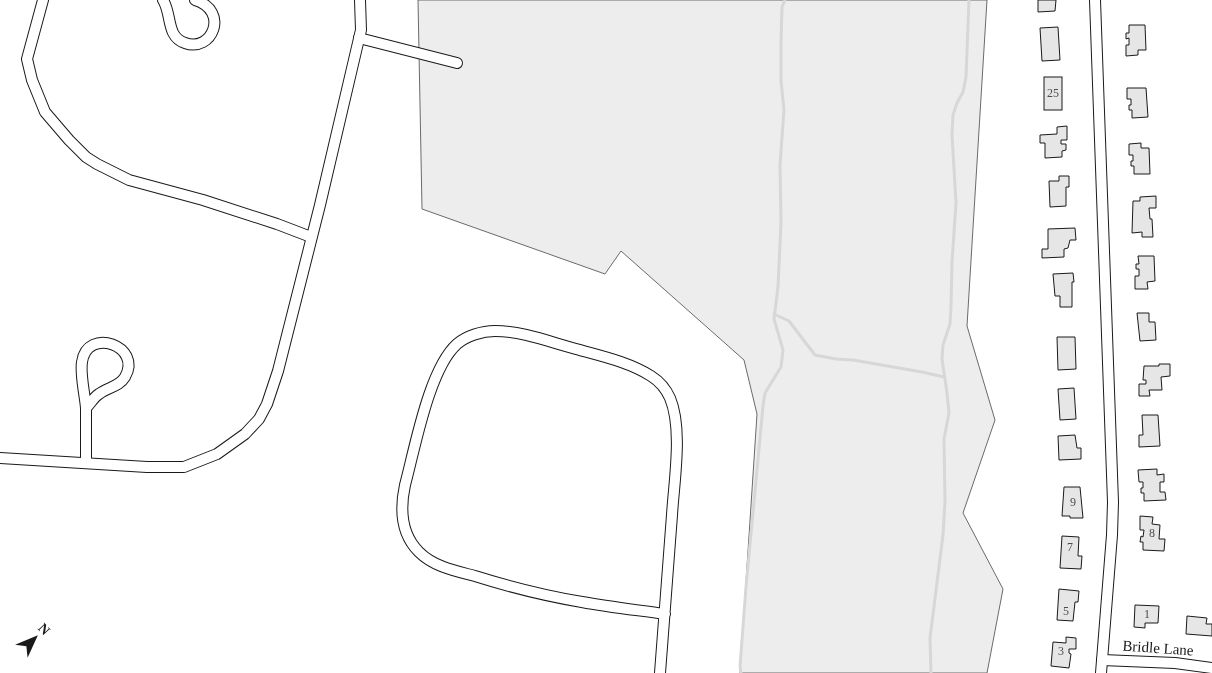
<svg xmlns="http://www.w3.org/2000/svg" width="1212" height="673" viewBox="0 0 1212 673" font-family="Georgia,serif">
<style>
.green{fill:#ededed;stroke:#6a6a6a}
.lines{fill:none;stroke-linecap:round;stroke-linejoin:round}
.stream{stroke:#d7d7d7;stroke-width:3}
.building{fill:#e6e6e6;stroke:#1a1a1a}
.street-casing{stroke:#1a1a1a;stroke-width:12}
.street{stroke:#fff;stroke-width:10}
.labels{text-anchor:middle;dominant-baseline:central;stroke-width:4;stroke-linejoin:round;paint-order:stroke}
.number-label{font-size:12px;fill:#4d4d4d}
.street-label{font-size:15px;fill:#1a1a1a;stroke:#fff}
</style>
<rect width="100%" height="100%" fill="#fff"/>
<polygon class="green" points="418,0 987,0 967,326 995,420 963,513 1003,589 987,673 740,673 757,414 744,360 621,251 605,274 422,209"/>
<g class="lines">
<g class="stream">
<polyline points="774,314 789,321 815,355 836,359 853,360 922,372 944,377"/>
<polyline points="741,673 740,666 746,587 763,406 765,393 781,367 783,350 774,319 778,287 781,222 780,165 784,110 781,81 781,41 782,7 785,0"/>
<polyline points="931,673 930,638 943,535 945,502 944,439 949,413 947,393 942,359 943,345 950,324 951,307 952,262 956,203 952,135 953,115 957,103 963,92 966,77 969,0"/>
</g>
</g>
<g class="building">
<polygon points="1038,0 1056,0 1055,11 1038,12"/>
<polygon points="1129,25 1145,25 1146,50 1138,50 1138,55 1126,56 1126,45 1129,45 1129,38 1126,39 1126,33 1129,33"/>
<polygon points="1058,27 1060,60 1042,61 1040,28"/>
<rect x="1044" y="77" width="18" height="33"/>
<polygon points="1127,88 1146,88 1148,117 1132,118 1132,110 1129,110 1129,105 1131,105 1131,99 1127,99"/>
<polygon points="1067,126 1067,140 1061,140 1061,144 1066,144 1066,150 1062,151 1062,157 1045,158 1045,143 1040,143 1040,135 1057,134 1057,127"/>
<polygon points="1141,143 1141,148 1149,148 1150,174 1134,174 1134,166 1131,166 1131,161 1133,161 1133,155 1129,155 1129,144"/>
<polygon points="1059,176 1069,176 1069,187 1066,187 1066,206 1050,207 1049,181 1059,181"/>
<polygon points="1156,196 1156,208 1149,208 1150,219 1152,219 1153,237 1142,237 1142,232 1132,233 1133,201 1140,201 1140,197"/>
<polygon points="1075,228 1076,240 1070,240 1068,248 1064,249 1064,257 1042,258 1042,249 1048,249 1048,229"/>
<polygon points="1138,256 1154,256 1155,281 1147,282 1148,289 1135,289 1135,276 1139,276 1139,269 1136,269 1136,264 1139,264"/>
<polygon points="1073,273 1074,282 1072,282 1072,307 1060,307 1060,296 1055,296 1053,274"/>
<polygon points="1137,313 1149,313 1149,322 1155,322 1156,340 1140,341"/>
<polygon points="1057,337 1075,337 1076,369 1058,370"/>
<polygon points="1159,364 1170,364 1170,376 1161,377 1162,390 1149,390 1150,396 1139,396 1139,384 1146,384 1146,380 1143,380 1144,366 1159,366"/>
<polygon points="1074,388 1076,419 1060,420 1058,389"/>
<polygon points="1142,415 1158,415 1160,446 1139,447 1139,435 1143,435"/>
<polygon points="1075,435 1077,448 1081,448 1081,459 1059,460 1058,436"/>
<polygon points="1157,469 1157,475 1164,474 1164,482 1160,482 1160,492 1165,492 1166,500 1144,501 1144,493 1141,493 1141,488 1143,488 1143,482 1139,482 1138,470"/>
<polygon points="1064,487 1080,487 1083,518 1070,518 1070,516 1062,516"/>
<polygon points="1140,516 1153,517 1152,524 1160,525 1159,539 1165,539 1164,551 1143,550 1143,542 1140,542 1141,536 1143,537 1144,530 1140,530"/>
<polygon points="1062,536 1079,537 1078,556 1082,556 1081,569 1060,568"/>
<polygon points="1059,589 1079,591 1078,602 1075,602 1073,621 1057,620"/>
<polygon points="1135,605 1159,606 1158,623 1145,623 1145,628 1134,627"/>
<polygon points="1187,616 1207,618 1206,624 1212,624 1212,636 1186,634"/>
<polygon points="1066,637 1076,638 1076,649 1069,649 1069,653 1071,654 1069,668 1051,666 1053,642 1066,643"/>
</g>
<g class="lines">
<defs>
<g id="street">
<polyline points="43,0 27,59 32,80 45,112 69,140 86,157 97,164 129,180 203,200 277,224 311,237"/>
<path d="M163,0C172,14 166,37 185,43C212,53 230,11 195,0"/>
<polyline points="1095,0 1113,502 1112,535 1101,673"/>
<polyline points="359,38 457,63"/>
<polyline points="0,458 147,467 184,467 217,454 245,434 259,419 267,404 278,371 320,205 361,30 360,0"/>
<path d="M86,462V408C90,404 94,397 99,394C108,387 119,387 125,377C143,346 87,326 82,362C80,375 85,395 86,408"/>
<polyline points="1102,660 1175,663 1212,668"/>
<path d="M660,673C664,620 668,567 672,515C674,481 683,429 670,398C666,389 659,381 651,376C629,362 601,356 576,349C550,342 522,331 495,331C482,331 466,336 457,344C429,369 415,448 405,485C400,508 401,534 419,552C434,567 456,571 475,576C510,587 546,596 582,602C609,607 637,610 665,614"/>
</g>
</defs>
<use href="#street" class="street-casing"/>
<use href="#street" class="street"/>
</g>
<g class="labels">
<g class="number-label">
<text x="1053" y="93">25</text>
<text x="1073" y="502">9</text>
<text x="1152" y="533">8</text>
<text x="1070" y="547">7</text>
<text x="1066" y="611">5</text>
<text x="1147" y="614">1</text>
<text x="1061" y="651">3</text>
</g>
<g class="street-label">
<text transform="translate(1158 648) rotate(4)">Bridle Lane</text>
</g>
</g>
<g transform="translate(35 638) rotate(46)" stroke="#ffffff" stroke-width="4" paint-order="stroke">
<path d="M0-4L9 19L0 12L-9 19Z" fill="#1a1a1a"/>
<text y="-8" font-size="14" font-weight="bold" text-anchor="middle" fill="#1a1a1a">N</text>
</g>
</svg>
